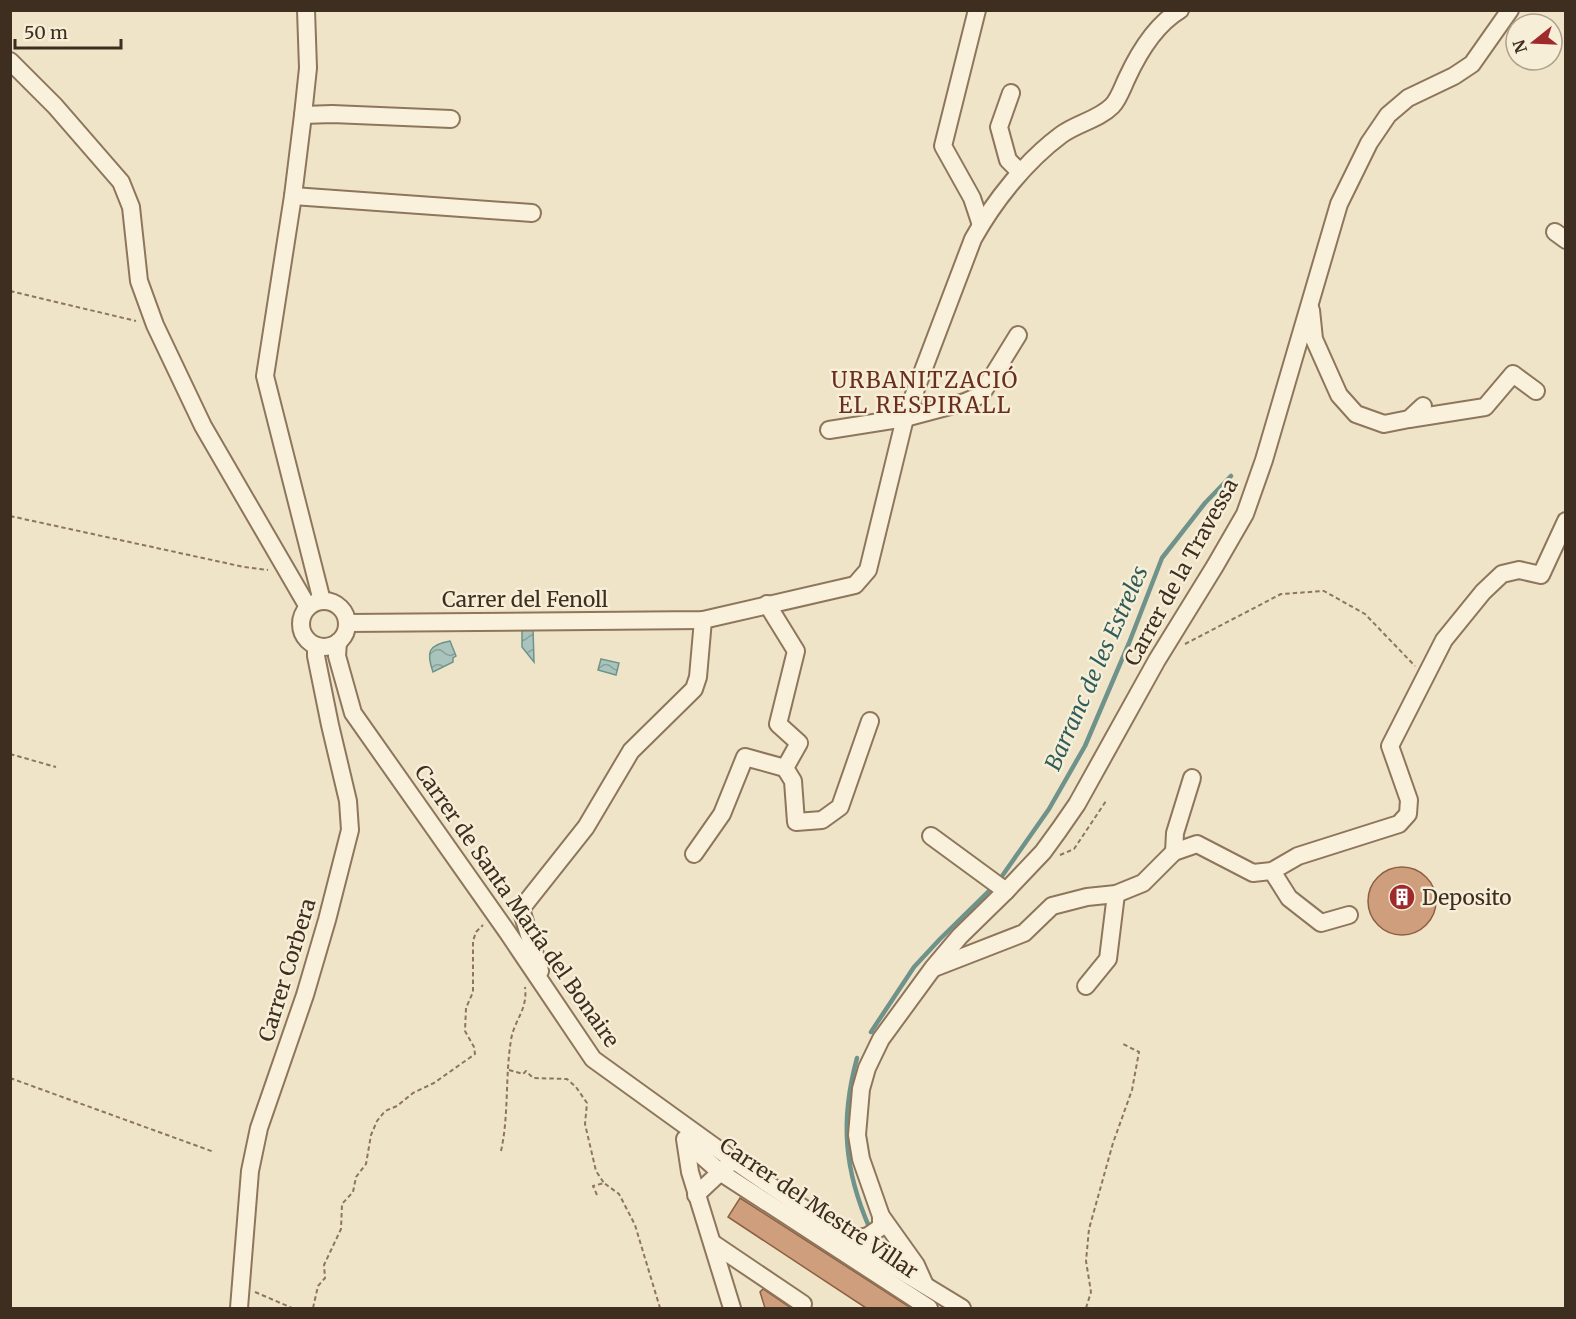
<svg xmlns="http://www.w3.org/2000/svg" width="1576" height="1319" viewBox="0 0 1576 1319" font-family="Merriweather,serif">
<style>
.water{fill:url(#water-waves);stroke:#6f938a;stroke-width:1.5}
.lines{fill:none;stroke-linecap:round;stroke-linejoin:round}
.stream{stroke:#6f938a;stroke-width:4.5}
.building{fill:#cf9f7d;stroke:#8d5f41;stroke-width:1.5}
.minor-casing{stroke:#8d765c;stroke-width:20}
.path{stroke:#8d765c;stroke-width:2;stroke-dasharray:4.5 3;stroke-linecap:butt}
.minor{stroke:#faf1dc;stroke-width:16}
.labels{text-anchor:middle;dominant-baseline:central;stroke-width:5;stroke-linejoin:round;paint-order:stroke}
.street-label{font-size:21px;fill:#3d2e20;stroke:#f7eed8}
.poi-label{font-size:21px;fill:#3d2e20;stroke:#f7eed8;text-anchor:start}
.neighbourhood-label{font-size:22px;letter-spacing:1.5px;fill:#6b2e1e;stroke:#f7eed8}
.water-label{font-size:22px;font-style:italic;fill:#2f5d5a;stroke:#f7eed8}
</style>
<defs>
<pattern id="water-waves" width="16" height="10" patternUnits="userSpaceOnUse" patternTransform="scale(1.5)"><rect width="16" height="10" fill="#a9c4bc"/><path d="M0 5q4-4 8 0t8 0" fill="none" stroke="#8ba098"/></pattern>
</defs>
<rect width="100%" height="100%" fill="#f0e4c8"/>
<g class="water">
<polygon points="522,628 533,628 534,662 522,647"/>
<path d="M450,641L456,656L453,658V662L433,672C426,652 428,645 450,641Z"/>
<polygon points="601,659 619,663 616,675 598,670"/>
</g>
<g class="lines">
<g class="stream">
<polyline points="1000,879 1049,809 1085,746 1129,643 1162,558 1205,503 1231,476"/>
<polyline points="871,1032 914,967 940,939 993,887"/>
<path d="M857,1058C840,1120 844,1170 870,1229"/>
</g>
</g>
<g class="building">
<circle cx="1402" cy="901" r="34"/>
<polygon points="740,1198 911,1308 866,1308 728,1217"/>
<polygon points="763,1289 791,1308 765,1308 760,1292"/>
</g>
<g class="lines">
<defs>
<g id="minor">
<polyline points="306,10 308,68 303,115 293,196 265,376 322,601"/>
<polyline points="977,10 943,146 972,198 981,225"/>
<polyline points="10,61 55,106 121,182 131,207 139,281 155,325 203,426 308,607"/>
<polyline points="1011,93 999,127 1008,160 1020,172"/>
<polyline points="303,115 332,114 451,119"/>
<polyline points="293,196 532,213"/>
<polyline points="1555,232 1566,240"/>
<polyline points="1311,310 1314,339 1339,395 1356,414 1384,424 1409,419 1423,406"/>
<polyline points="1409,419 1485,407 1513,374 1536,391"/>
<polyline points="829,430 905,418 965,402 981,395 1018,335"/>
<circle cx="324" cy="624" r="23"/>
<polyline points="767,604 796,651 778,724 799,743 785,768 793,781 796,822 822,820 840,807 870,721"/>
<path d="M347,623L703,620L855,585L868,570L905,418L973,239C994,201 1026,161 1061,135C1077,123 1098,120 1112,106C1119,99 1123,86 1127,78C1139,52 1155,25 1180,10"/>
<polyline points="338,642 337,656 353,713 508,933 593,1059 733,1160 850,1240 962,1308"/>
<polyline points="931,836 1006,891"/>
<polyline points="1174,852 1175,833 1192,778"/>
<polyline points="694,854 722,814 745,757 785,768"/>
<polyline points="1272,871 1289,898 1321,923 1349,915"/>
<polyline points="934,968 1024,933 1052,906 1087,897 1116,894 1143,883 1174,852 1197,844 1253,873 1272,871 1298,856 1399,824 1408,814 1409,800 1390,746 1444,640 1483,592 1502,574 1519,570 1541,575 1566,521"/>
<polyline points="540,971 521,909 586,827 631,751 694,689 698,677 703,620"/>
<polyline points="1086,986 1108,959 1116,894"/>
<polyline points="685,1139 690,1172 732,1308"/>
<polyline points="686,1142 720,1172 929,1308"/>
<polyline points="696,1195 728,1165"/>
<polyline points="850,1240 868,1236 881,1227 881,1216"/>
<polyline points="714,1244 803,1304"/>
<polyline points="925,1285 916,1265 881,1216 861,1159 857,1135 861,1089 867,1068 881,1039 933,968 960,936 1006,891 1043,852 1059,830 1077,804 1157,660 1215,566 1245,514 1264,460 1339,204 1369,143 1388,115 1408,98 1454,76 1472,64 1510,10"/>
<polyline points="239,1308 250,1171 259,1128 305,995 327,920 350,830 348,801 330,725 316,656 316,646"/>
</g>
</defs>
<use href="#minor" class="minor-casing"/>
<g class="path">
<polyline points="10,291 136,321"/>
<polyline points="10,516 244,567 268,570"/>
<polyline points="1185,644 1281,594 1324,591 1365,614 1415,666"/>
<polyline points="10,754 56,767"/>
<polyline points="1060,855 1074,849 1106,801"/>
<polyline points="509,1070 523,1074 526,1071 533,1078 567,1079 576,1087 587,1103 585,1124 596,1171 604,1183"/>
<polyline points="10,1078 214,1152"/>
<path d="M501,1151C509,1115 505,1077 511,1040C514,1020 528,1010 525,987"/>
<polyline points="597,1195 593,1186 604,1183 619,1194 635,1225 660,1308"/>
<polyline points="255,1292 292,1308"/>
<polyline points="313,1308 318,1286 325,1278 324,1265 341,1229 342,1204 353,1192 356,1177 366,1164 371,1135 377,1121 385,1111 397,1106 413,1093 434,1083 475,1054 474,1047 465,1031 466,1008 473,992 473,941 476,932 483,925"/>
<polyline points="1086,1308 1091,1292 1086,1261 1089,1229 1113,1143 1132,1090 1139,1052 1121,1043"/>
</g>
<use href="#minor" class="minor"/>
</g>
<defs>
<symbol id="building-disc" viewBox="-11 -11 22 22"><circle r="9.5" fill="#9e2a2b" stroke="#f7eed8"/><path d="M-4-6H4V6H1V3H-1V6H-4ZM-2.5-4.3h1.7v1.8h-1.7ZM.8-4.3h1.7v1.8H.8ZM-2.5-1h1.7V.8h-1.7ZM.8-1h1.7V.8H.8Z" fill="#fff"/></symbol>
</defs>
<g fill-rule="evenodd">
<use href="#building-disc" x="1387" y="882" width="30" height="30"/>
</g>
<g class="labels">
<g class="street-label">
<text transform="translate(1181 572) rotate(-61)">Carrer de la Travessa</text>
<text x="525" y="599">Carrer del Fenoll</text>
<text transform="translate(517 906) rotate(55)">Carrer de Santa María del Bonaire</text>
<text transform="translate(287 970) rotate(-73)">Carrer Corbera</text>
<text transform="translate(819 1208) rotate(34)">Carrer del Mestre Villar</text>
</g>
<g class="poi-label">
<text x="1422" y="897">Deposito</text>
</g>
<g class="neighbourhood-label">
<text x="925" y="380">URBANITZACIÓ<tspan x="925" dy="25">EL RESPIRALL</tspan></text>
</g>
<g class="water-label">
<text transform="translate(1096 668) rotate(-66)">Barranc de les Estreles</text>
</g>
</g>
<rect width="1576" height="1319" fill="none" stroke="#3d2e20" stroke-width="24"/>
<g transform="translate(1534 42) rotate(252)"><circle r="28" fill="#f7eed8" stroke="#ada18e" stroke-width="1.5"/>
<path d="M0-4.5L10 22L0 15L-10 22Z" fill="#9e2a2b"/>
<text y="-9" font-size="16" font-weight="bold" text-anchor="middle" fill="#3d2e20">N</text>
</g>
<path d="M15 39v9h106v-9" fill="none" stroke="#3d2e20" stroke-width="3"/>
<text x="24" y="39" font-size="18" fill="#3d2e20" stroke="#f7eed8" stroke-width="4.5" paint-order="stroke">50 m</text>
</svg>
